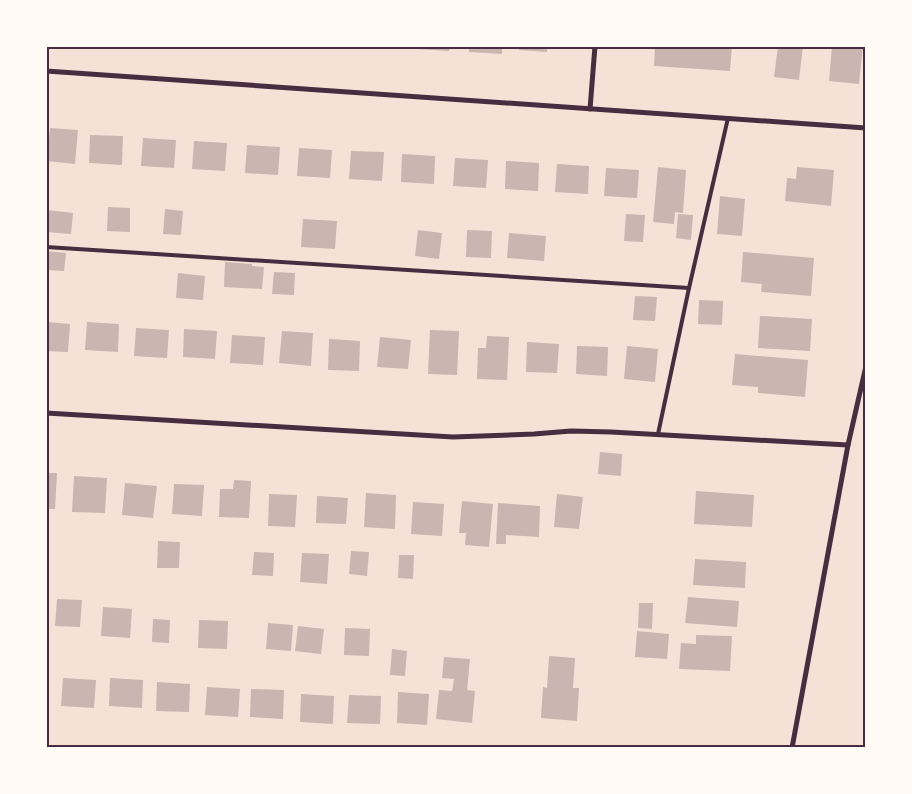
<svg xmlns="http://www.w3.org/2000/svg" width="912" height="794" viewBox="0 0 912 794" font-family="Inter,sans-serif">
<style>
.building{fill:#ccb4b1}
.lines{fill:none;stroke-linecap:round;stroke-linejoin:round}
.service{stroke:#4a2c40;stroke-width:4}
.minor{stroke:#4a2c40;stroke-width:5}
.neatline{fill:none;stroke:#4a2c40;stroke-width:2}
</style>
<rect width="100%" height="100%" fill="#f7e1d7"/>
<g class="building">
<polygon points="416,46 450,46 449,51 416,49"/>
<polygon points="469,46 502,46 502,54 469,52"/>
<polygon points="520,46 547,46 547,52 519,50"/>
<polygon points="655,46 732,46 730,71 654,66"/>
<polygon points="778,46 803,46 799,80 774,77"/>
<polygon points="832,46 863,46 859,84 829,81"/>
<polygon points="50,128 78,130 75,164 47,161"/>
<polygon points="90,135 123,136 122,165 89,163"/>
<polygon points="143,138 176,140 174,168 141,166"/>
<polygon points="194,141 227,143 225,171 192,169"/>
<polygon points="247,145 280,147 278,175 245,173"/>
<polygon points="299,148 332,150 330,178 297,176"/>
<polygon points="351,151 384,152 382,181 349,179"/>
<polygon points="402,154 435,156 434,184 401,182"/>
<polygon points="455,158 488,160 486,188 453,186"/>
<polygon points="506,161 539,163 538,191 505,189"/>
<polygon points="557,164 589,166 588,194 555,192"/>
<polygon points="658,167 686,170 683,213 675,212 674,224 653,222"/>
<polygon points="797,167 834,170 831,206 785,201 787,178 796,179"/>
<polygon points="606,168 639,170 637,198 604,196"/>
<polygon points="720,196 745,199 742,236 717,234"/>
<polygon points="108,207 130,208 130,232 107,231"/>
<polygon points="165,209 183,211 181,235 163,234"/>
<polygon points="47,210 73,213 71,234 46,232"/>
<polygon points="626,214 645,215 643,242 624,241"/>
<polygon points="678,214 693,215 691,240 676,238"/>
<polygon points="303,219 337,221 335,249 301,247"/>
<polygon points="418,230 442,233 439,259 415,256"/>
<polygon points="467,230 492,231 491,258 466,257"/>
<polygon points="509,233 546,236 544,261 507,258"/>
<polygon points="46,251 66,253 64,271 46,270"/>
<polygon points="743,252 814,258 811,296 761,292 762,284 741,282"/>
<polygon points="225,262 252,264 252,266 264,267 262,289 224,287"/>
<polygon points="274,272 295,273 294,295 272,294"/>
<polygon points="178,273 205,276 203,300 176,298"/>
<polygon points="635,296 657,297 655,321 633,320"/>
<polygon points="699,300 723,301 722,325 698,324"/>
<polygon points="760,316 812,319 810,351 758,348"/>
<polygon points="46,322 70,324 68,352 46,351"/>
<polygon points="87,322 119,324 118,352 85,350"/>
<polygon points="136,328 169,330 167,358 134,356"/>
<polygon points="184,329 217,331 215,359 183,357"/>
<polygon points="430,330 459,331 457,375 428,374"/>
<polygon points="282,331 313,333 311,366 279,363"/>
<polygon points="232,335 265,337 263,365 230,363"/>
<polygon points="487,336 509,337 507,380 477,379 478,348 486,348"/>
<polygon points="380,337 411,340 408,369 377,367"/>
<polygon points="329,339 360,341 359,371 328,370"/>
<polygon points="527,342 559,344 557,373 526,372"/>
<polygon points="577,346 608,347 607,376 576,374"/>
<polygon points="627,346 658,349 655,382 624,379"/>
<polygon points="735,354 808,360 805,397 758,393 758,387 732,385"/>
<polygon points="600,452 622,454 621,476 598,474"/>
<polygon points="46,473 57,473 55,509 46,509"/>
<polygon points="74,476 107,478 105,513 72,512"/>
<polygon points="234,480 251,481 249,518 219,517 220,489 233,489"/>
<polygon points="125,483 157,486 153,518 122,515"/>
<polygon points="174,484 204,485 202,516 172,514"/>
<polygon points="696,491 754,495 752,527 694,524"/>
<polygon points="366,493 396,495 395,529 364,527"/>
<polygon points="269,494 297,495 295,527 268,526"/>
<polygon points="557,494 583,497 579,529 554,527"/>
<polygon points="317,496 348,498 346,524 316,523"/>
<polygon points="462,501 493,504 489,547 465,545 466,533 459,533"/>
<polygon points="413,502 444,504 442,536 411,534"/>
<polygon points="498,503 540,506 539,537 506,535 506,544 496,544"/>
<polygon points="158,541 180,542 179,568 157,568"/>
<polygon points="351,551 369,552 367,576 349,574"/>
<polygon points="254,552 274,553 273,576 252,575"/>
<polygon points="302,553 329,554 327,584 300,582"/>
<polygon points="399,555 414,555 413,579 398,578"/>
<polygon points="695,559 746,562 745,588 693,585"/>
<polygon points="688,597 739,601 737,627 685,623"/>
<polygon points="57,599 82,600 80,627 55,626"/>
<polygon points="639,603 653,603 652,629 638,628"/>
<polygon points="103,607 132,609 130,638 101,636"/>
<polygon points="153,619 170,620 169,643 152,642"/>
<polygon points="199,620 228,621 227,649 198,648"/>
<polygon points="268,623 293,625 291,651 266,649"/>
<polygon points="298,626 324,629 321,654 295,651"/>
<polygon points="345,628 370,629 369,656 344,655"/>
<polygon points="637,631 669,634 667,659 635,657"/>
<polygon points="696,635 732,636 730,671 679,669 681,643 696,644"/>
<polygon points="392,649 407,651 405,676 390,675"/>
<polygon points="549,656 575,658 573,688 579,688 577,721 541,718 543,687 547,688"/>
<polygon points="444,657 470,659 467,690 475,691 472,723 436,719 439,690 452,691 454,679 442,678"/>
<polygon points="63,678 96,680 94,708 61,706"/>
<polygon points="110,678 143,680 142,708 109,706"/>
<polygon points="157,682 190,684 189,712 156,711"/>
<polygon points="207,687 240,689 238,717 205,715"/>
<polygon points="251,689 284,690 283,719 250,717"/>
<polygon points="398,692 429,694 427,725 397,723"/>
<polygon points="301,694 334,696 333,724 300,722"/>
<polygon points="349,695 381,696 380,724 347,723"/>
</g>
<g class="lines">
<g class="service">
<polyline points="46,247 689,288"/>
<polyline points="658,434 689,288 728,118"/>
</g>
<g class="minor">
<polyline points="46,71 866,128"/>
<polyline points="590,109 595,46"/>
<polyline points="46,413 453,437 534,434 571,431 611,432 848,445"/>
<polyline points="792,748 848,445 866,366"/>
</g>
</g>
<rect width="912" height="794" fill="none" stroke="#fffaf5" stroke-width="95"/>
<rect x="48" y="48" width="816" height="698" class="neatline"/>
</svg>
